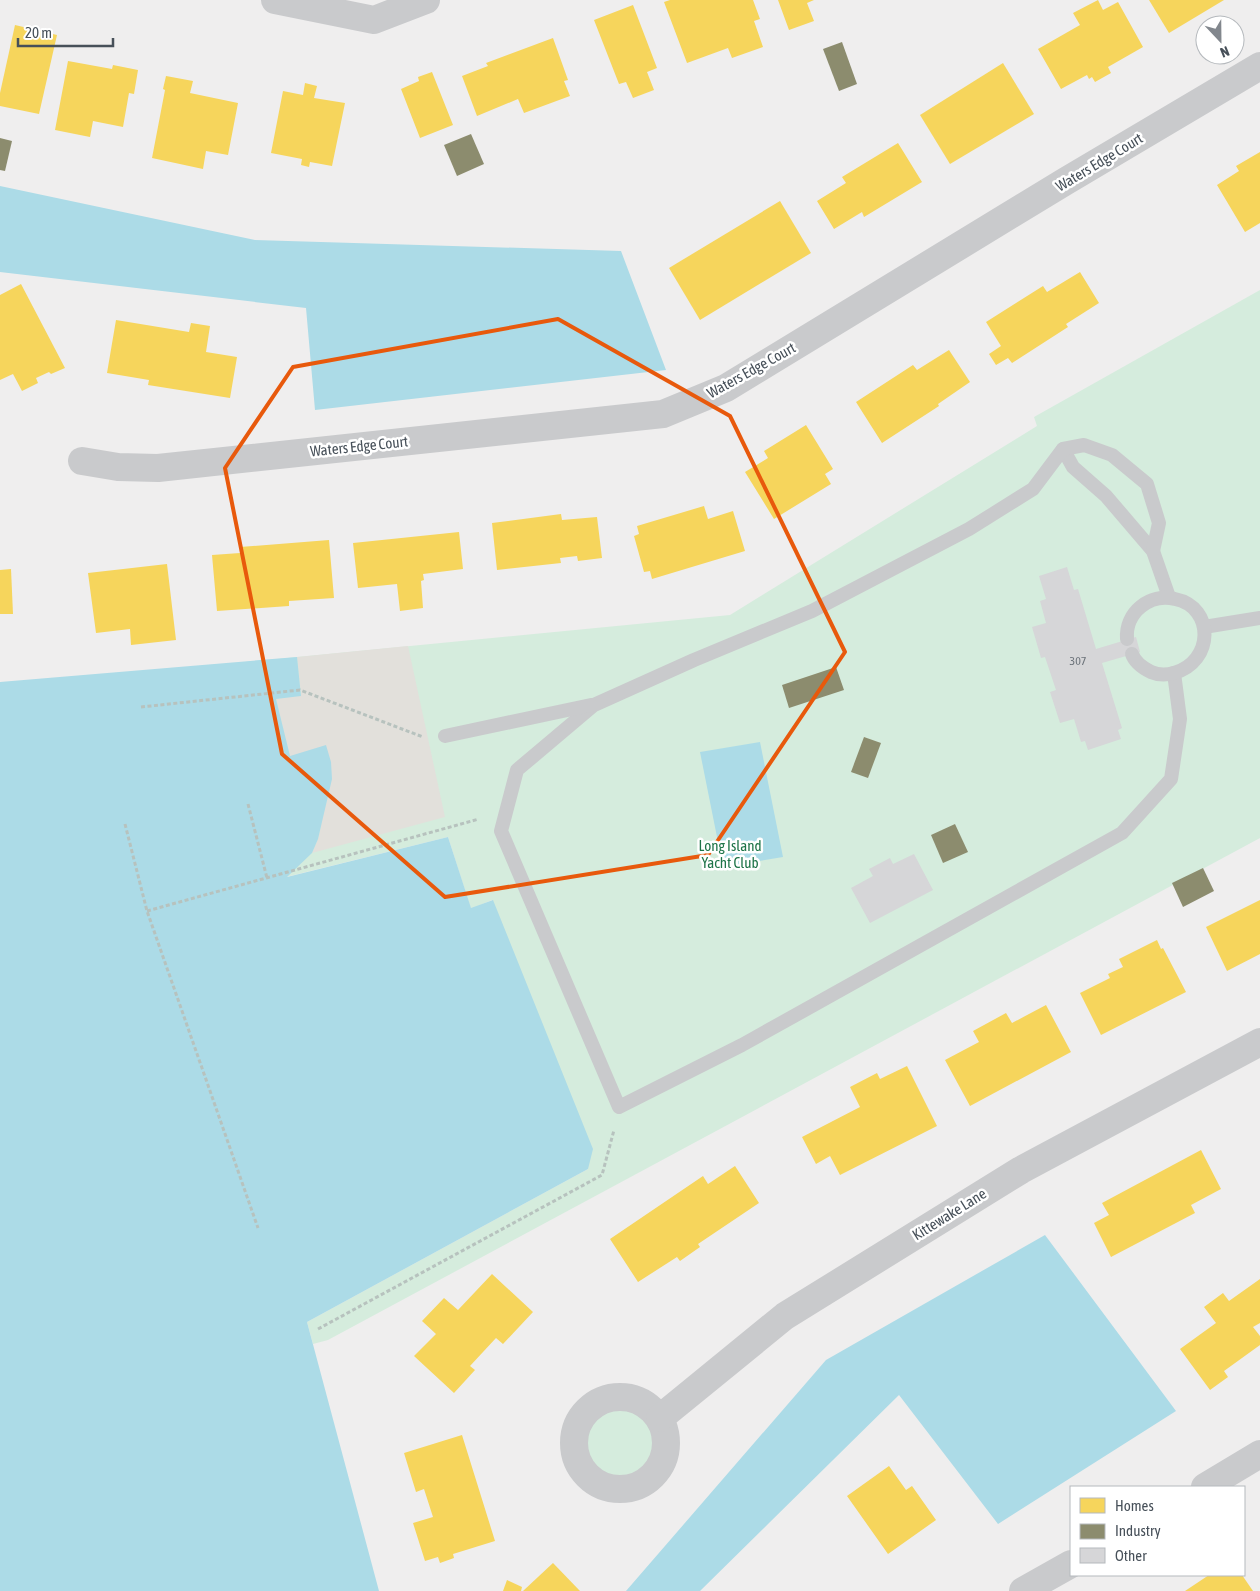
<svg xmlns="http://www.w3.org/2000/svg" width="1260" height="1591" viewBox="0 0 1260 1591" font-family="'Asap Condensed',sans-serif">
<style>
.green{fill:#d5ecdd}
.sand{fill:#e2e0db}
.water{fill:#acdbe7}
.homes{fill:#f6d55c}
.industry{fill:#8c8c6e}
.building{fill:#d6d6d8}
.lines{fill:none;stroke-linecap:round;stroke-linejoin:round}
.path{stroke:#b7c2be;stroke-width:3;stroke-dasharray:4 2.5;stroke-linecap:butt}
.service{stroke:#c9cacc;stroke-width:14}
.minor{stroke:#c9cacc;stroke-width:28}
.marked{fill:none;stroke:#e8590c;stroke-width:4;stroke-linejoin:round}
.labels{text-anchor:middle;dominant-baseline:central;stroke-width:5;stroke-linejoin:round;paint-order:stroke}
.number-label{font-size:12px;fill:#6c737a}
.street-label{font-size:15px;fill:#475059;stroke:#fff}
.park-label{font-size:15px;fill:#1e7448;stroke:#fff}
</style>
<rect width="100%" height="100%" fill="#efeeee"/>
<g class="green">
<polygon points="1260,290 1260,838 328,1340 313,1344 307,1322 588,1169 492,900 471,909 448,837 286,877 246,662 730,615 1037,426 1034,417"/>
<circle cx="620" cy="1444" r="41"/>
</g>
<polygon class="sand" points="408,646 445,817 312,853 318,839 321,826 290,757 276,699 301,695 297,657"/>
<g class="water">
<polygon points="0,186 255,240 621,251 666,370 315,410 306,308 0,272"/>
<polygon points="297,657 301,696 276,699 290,756 326,745 331,762 332,779 318,839 312,853 287,877 448,837 471,908 493,900 593,1149 588,1169 307,1322 379,1591 0,1591 0,682"/>
<polygon points="760,742 783,857 723,867 700,752"/>
<polygon points="1045,1235 1176,1411 998,1524 899,1395 700,1591 626,1591 826,1360"/>
</g>
<g class="homes">
<polygon points="670,0 753,0 760,19 754,21 763,47 732,58 728,48 687,63 664,2"/>
<polygon points="778,0 814,0 807,3 814,21 789,30"/>
<polygon points="1098,0 1103,10 1118,2 1143,47 1108,67 1111,73 1095,82 1092,77 1089,79 1087,75 1061,89 1038,49 1080,25 1073,13"/>
<polygon points="1149,0 1224,0 1169,33"/>
<polygon points="633,5 657,68 647,72 654,90 633,98 626,82 619,84 594,20"/>
<polygon points="15,25 57,35 39,114 0,106 0,93"/>
<polygon points="553,38 568,80 564,81 570,96 524,113 518,99 477,116 462,76 488,66 486,63"/>
<polygon points="68,61 112,69 113,65 138,70 134,94 129,93 123,127 93,121 90,137 55,130"/>
<polygon points="1003,63 1034,114 950,164 920,115"/>
<polygon points="432,72 453,125 420,138 401,89 419,81 418,77"/>
<polygon points="166,76 193,81 190,93 238,103 228,155 206,151 203,169 152,158 165,90 163,89"/>
<polygon points="305,83 317,86 314,98 345,103 332,166 310,162 309,167 301,165 302,159 271,153 283,91 303,95"/>
<polygon points="898,143 922,182 864,217 862,212 834,229 817,201 846,183 842,177"/>
<polygon points="1260,152 1260,223 1245,232 1217,185 1239,171 1236,166"/>
<polygon points="780,201 811,253 700,320 669,268"/>
<polygon points="1080,272 1099,303 1066,324 1068,327 1012,363 1008,358 996,365 989,354 1001,346 986,322 1043,286 1047,292"/>
<polygon points="21,284 65,368 51,374 49,372 36,378 38,383 22,391 13,374 0,380 0,295"/>
<polygon points="116,320 189,332 191,323 210,326 206,352 237,357 230,398 148,385 149,380 107,373"/>
<polygon points="949,350 970,382 938,404 939,406 882,443 856,402 913,365 917,370"/>
<polygon points="806,425 833,469 825,474 831,484 774,519 745,472 768,458 764,451"/>
<polygon points="704,506 708,519 733,511 745,551 652,579 650,571 644,572 634,536 639,534 637,526"/>
<polygon points="561,514 562,520 597,517 602,558 578,561 577,556 560,558 561,563 497,570 492,523"/>
<polygon points="459,532 463,569 423,574 424,580 421,581 423,608 400,611 397,584 358,588 353,543"/>
<polygon points="329,540 334,598 289,601 289,606 217,611 212,555 240,553 240,547"/>
<polygon points="167,564 176,640 131,645 130,629 96,633 88,573"/>
<polygon points="11,569 13,614 0,614 0,570"/>
<polygon points="1260,900 1260,954 1227,971 1206,927"/>
<polygon points="1157,940 1161,949 1163,948 1186,992 1101,1035 1080,993 1110,978 1108,974 1123,967 1119,959"/>
<polygon points="1046,1005 1071,1052 970,1106 945,1060 979,1042 973,1031 1006,1013 1012,1023"/>
<polygon points="907,1066 937,1126 840,1175 830,1156 816,1164 802,1137 860,1107 850,1087 877,1073 880,1079"/>
<polygon points="1201,1150 1221,1189 1191,1205 1195,1213 1111,1257 1094,1223 1109,1215 1102,1203"/>
<polygon points="735,1166 759,1203 698,1244 700,1247 680,1261 677,1257 638,1282 610,1239 703,1176 708,1184"/>
<polygon points="492,1274 533,1312 503,1344 496,1338 470,1366 475,1370 454,1393 414,1356 436,1334 422,1321 444,1298 458,1310"/>
<polygon points="1260,1279 1260,1323 1253,1327 1260,1336 1260,1345 1224,1371 1228,1377 1210,1390 1180,1349 1216,1323 1204,1307 1223,1293 1229,1301"/>
<polygon points="462,1435 495,1541 453,1554 454,1558 440,1563 438,1557 425,1561 413,1523 433,1517 424,1489 416,1492 404,1453"/>
<polygon points="889,1466 906,1490 912,1486 936,1520 888,1554 847,1496"/>
<polygon points="553,1563 580,1591 523,1591"/>
<polygon points="1209,1575 1242,1575 1253,1591 1185,1591"/>
<polygon points="507,1580 522,1587 521,1591 503,1591"/>
</g>
<g class="industry">
<polygon points="842,42 857,84 839,91 823,49"/>
<polygon points="471,134 484,164 457,176 444,145"/>
<polygon points="0,138 12,141 5,171 0,170"/>
<polygon points="836,667 844,690 789,708 782,685"/>
<polygon points="864,737 881,743 868,778 851,772"/>
<polygon points="955,824 968,852 943,863 931,835"/>
<polygon points="1203,868 1214,891 1183,907 1172,883"/>
</g>
<g class="building">
<polygon points="1067,567 1074,590 1078,589 1096,649 1136,637 1140,652 1102,663 1122,728 1118,730 1121,739 1088,750 1085,741 1081,742 1074,719 1060,723 1050,692 1056,690 1045,657 1041,658 1032,627 1046,623 1040,601 1046,599 1039,576"/>
<polygon points="914,854 933,890 870,923 851,888 873,876 869,869 890,858 893,864"/>
</g>
<g class="lines">
<g class="path">
<polyline points="141,707 300,690 423,737"/>
<polyline points="248,804 267,878"/>
<polyline points="125,824 147,911 258,1228"/>
<polyline points="147,911 479,819"/>
<polyline points="318,1329 602,1175 614,1130"/>
</g>
<g class="service">
<polyline points="1063,449 1073,467 1106,496 1153,551 1169,597"/>
<polyline points="1153,551 1159,523 1147,484 1112,455 1084,445 1063,449 1033,489 969,529 812,611 694,660 594,705 517,770 501,831 619,1107 742,1045 1122,833 1171,779 1180,719 1174,673"/>
<polyline points="1204,627 1260,618"/>
<path d="M1127,639C1125,612 1150,593 1175,599C1215,607 1214,662 1174,673C1167,675 1158,675 1151,672C1143,668 1135,663 1132,654"/>
<polyline points="445,736 591,705"/>
</g>
<g class="minor">
<polyline points="275,0 374,20 426,0"/>
<polyline points="82,461 118,467 158,468 663,414 726,388 1066,181 1260,66"/>
<circle cx="620" cy="1443" r="46"/>
<polyline points="660,1418 785,1316 1021,1170 1260,1042"/>
<polyline points="1205,1487 1260,1454"/>
<polyline points="1023,1591 1071,1564"/>
</g>
</g>
<path class="marked" d="M558,319L730,416L845,652L708,855L445,897L282,754L225,468L293,367Z"/>
<g class="labels">
<g class="number-label">
<text x="1078" y="661">307</text>
</g>
<g class="street-label">
<text transform="translate(1099 162) rotate(-31)">Waters Edge Court</text>
<text transform="translate(751 370) rotate(-29)">Waters Edge Court</text>
<text transform="translate(359 446) rotate(-6)">Waters Edge Court</text>
<text transform="translate(949 1214) rotate(-32)">Kittewake Lane</text>
</g>
<g class="park-label">
<text x="730" y="845">Long Island<tspan x="730" dy="17">Yacht Club</tspan></text>
</g>
</g>
<rect x="1070" y="1486" width="175" height="90" fill="#ffffff" stroke="#b5b9bd"/>
<rect x="1080" y="1498" width="25" height="15" fill="#f6d55c" stroke="#b5b9bd"/>
<text x="1115" y="1511" font-size="15" fill="#475059">Homes</text>
<rect x="1080" y="1524" width="25" height="15" fill="#8c8c6e" stroke="#b5b9bd"/>
<text x="1115" y="1536" font-size="15" fill="#475059">Industry</text>
<rect x="1080" y="1548" width="25" height="15" fill="#d6d6d8" stroke="#b5b9bd"/>
<text x="1115" y="1561" font-size="15" fill="#475059">Other</text>
<g transform="translate(1220 40) rotate(158)"><circle r="24" fill="#ffffff" stroke="#b5b9bd"/>
<path d="M0-4L9 19L0 12L-9 19Z" fill="#82878d"/>
<text y="-8" font-size="14" font-weight="bold" text-anchor="middle" fill="#475059">N</text>
</g>
<path d="M18 38v8h95v-8" fill="none" stroke="#475059" stroke-width="2.5"/>
<text x="25" y="38" font-size="15" fill="#475059" stroke="#ffffff" stroke-width="4" paint-order="stroke">20 m</text>
</svg>
